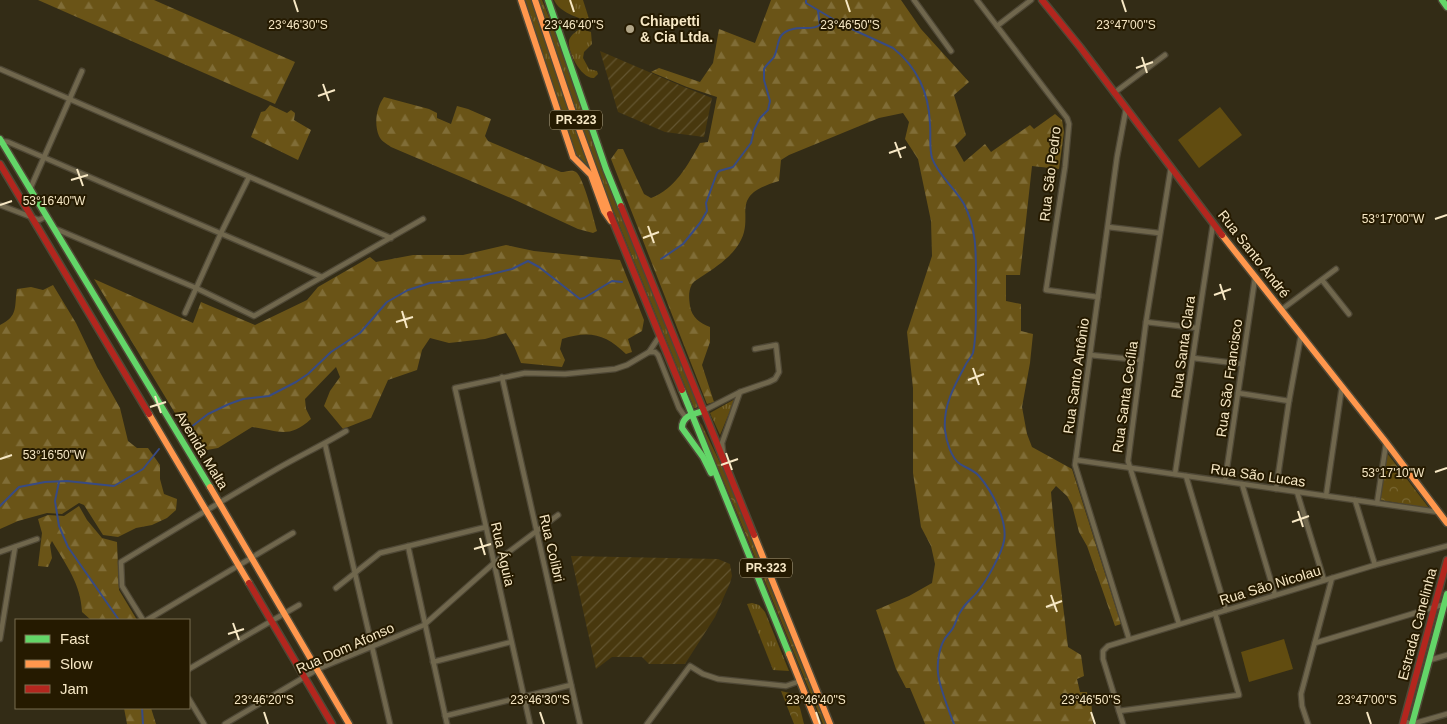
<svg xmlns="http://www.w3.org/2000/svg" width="1447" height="724" viewBox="0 0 1447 724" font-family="Arial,sans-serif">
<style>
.industrial{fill:url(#industrial-furrows)}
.grass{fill:url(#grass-tufts)}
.forest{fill:url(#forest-firs)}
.park{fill:url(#park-crowns)}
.garden{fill:#614c10}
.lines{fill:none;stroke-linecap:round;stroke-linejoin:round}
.stream{stroke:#384b84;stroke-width:2}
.street-casing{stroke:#4f4836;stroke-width:7}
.fast-casing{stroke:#4f4836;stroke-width:9}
.slow-casing{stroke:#4f4836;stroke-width:9}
.jam-casing{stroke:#4f4836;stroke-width:9}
.street{stroke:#70674d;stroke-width:4.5}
.fast{stroke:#63d668;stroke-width:6}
.slow{stroke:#ff974d;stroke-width:6}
.jam{stroke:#b3261e;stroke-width:6}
.ticks{fill:none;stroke:#f7e8c5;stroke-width:2}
.poi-dot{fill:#b2a688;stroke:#251a00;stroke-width:2}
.labels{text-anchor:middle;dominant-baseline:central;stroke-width:4;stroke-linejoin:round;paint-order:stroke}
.shield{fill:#251a00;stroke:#b8aa8a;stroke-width:1}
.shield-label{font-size:12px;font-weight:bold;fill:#f7e8c5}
.poi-label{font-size:14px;font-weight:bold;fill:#f7e8c5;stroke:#251a00;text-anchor:start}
.street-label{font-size:14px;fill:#f7e8c5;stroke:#251a00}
.ticks-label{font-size:12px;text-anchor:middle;fill:#f7e8c5;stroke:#251a00;stroke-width:4;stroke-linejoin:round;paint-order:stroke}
</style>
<defs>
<pattern id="industrial-furrows" width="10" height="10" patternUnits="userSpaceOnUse" patternTransform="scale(1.25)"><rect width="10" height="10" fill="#48380e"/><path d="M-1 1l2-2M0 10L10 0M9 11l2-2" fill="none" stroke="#635530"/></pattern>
<pattern id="grass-tufts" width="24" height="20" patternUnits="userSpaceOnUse" patternTransform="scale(1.25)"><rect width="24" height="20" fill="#614c10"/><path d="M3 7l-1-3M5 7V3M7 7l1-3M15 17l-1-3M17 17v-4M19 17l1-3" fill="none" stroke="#786631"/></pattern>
<pattern id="forest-firs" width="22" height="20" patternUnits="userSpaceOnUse" patternTransform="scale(1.25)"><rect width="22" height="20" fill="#6a5417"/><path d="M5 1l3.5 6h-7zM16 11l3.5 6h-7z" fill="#806d37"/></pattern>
<pattern id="park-crowns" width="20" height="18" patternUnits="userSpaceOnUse" patternTransform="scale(1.25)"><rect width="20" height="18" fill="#614c10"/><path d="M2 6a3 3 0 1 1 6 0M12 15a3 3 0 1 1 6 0" fill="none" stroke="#786631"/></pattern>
</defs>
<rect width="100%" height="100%" fill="#332c16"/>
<g class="industrial">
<polygon points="600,51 684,87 712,98 704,137 665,132 618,112"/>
<polygon points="571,556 718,559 730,564 732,576 730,583 715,617 685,664 649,664 642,657 612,657 596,669"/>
</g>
<g class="grass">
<polygon points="524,0 531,0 588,166 575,154"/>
<polygon points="538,0 542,0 555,32 698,406 696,408 694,408 589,151"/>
<path d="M554,0H583L590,22C577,17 560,13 554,0Z"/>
<path d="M581,29L591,32L592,44L584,52L583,58L589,69L597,71L598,74L594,78C581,79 567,51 569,40C571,35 576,31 581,29Z"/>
<polygon points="735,399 720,435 710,413"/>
<polygon points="752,603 759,605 765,612 789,671 773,670 747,604"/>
</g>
<g class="forest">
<polygon points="38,0 154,0 295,62 275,104"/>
<path d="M771,0H901L921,29L969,82L954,95L966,135L955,146L964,162L985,144L991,152L1030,125L1034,129L1055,114L1062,120L1064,132L1059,169L1032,166L1020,275H1006V301L1021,304V331L1033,334L1030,363L1022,407L1027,434L1032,447L1072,469L1121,624L1115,626L1087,546L1079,532L1072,505L1067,496L1056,486L1051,492C1055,544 1062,595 1068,647L1081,655L1084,676L1077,679L1080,692H1087L1088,698L1091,699L1093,724H925L910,688H906L896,669L876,610L909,596L932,583L935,564L931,546L921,527L913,473V388L907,332L932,256L931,221L918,159L905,139L909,122L903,113L879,118L789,155L781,160L779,181C723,197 760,217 736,248C729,258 715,268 704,275C700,278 695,280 692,284C688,292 689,298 690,306C692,318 700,323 710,327V342L702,365L714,402L707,404L611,159L618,149H623L644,194L651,198C675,189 688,165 700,143L708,142L717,97L687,87L651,72L659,68L700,82L713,63L719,29L755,43Z"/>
<path d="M384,97L429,109L437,113V118L451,124L457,106L468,109L491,119L485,136L488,141L561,172C565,172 572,169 576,172C584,178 594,220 597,231L593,233L578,229L513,199L391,147C387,144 381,141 379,136C374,124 376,108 384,97Z"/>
<polygon points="270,105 287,113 291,110 295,113 294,120 311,130 298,160 251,137 261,112 265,111"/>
<path d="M506,245L534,251L620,260L644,320L642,331L628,339L632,352L626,354C606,334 589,330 562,339L560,349L565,360L562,367L521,363L514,346L506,333L485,339L449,343L430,338L422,350L417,370L388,380L371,418L343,429L324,406L330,391L340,377L336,367L305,399L306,409L311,419C289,439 279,431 252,427L218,448L207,450L202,444L190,438L94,279L193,323L201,302L255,325L307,300L318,287L370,257L376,262L413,255H463Z"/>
<path d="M53,285L76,323L97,367L120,408L128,441L137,448H148L160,465V479L164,494L177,499L176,510L167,518L152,525L136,528L118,537L103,535L84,505L79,503L62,514L47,513L18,521L0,529V325C19,316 14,306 17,289L31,287L43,290Z"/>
<path d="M79,506L87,520L102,538L117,542L119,590L137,620H91L82,612C81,584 66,565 52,541L50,545L52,558L48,567L38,566L42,533L38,519L48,515L64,516Z"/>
<polygon points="124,708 151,708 156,724 127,724"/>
</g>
<g class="park">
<polygon points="698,421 702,425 743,511 829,724 823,724 737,513"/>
<polygon points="1387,453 1429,508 1380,500"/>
<polygon points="781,691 794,694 800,708 804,724 794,724"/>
</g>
<g class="garden">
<polygon points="1220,107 1242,135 1199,168 1178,140"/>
<polygon points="1284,639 1293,669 1249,682 1241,652"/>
</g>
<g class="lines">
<g class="stream">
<path d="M806,0V3L843,25L893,48C917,67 929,94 930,124C931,135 929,147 932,158C938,175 955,188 964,204C977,229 976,255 976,282C975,306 978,329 973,353C971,358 967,361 965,366C954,386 943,406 945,430C946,440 951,458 960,464C966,468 974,470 979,476C992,491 1008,521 1004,541C1002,553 986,582 978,591C973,598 965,603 961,611C957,616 956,623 953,628C950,633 946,636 944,640C939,649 937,663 938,673C939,686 949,711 954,724"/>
<path d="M661,259L683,244L700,223L707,211L706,203L717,173L719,171L733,167L751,143L754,130L760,118L768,110L770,101L764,80V69C766,65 771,61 774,57C780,45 775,33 793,29C803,26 811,31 820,25L818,11"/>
<polyline points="186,431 208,414 229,404 243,399 269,396 296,382 308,374 331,352 360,333 387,302 408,290 430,283 471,279 512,269 528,261 539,267 580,299 584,298 612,281 622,282"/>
<polyline points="59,482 55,501 59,526 68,547 119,620"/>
<polyline points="0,506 19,487 45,482 67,481 114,486 143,469 159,449"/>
<polyline points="142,708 143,724"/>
</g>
<defs>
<g id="street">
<polyline points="914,0 951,51"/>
<polyline points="977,0 1067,118 1069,124 1065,167 1046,290 1098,297"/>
<polyline points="997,26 1031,0"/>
<polyline points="0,69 391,238"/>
<polyline points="1114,93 1165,55"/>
<polyline points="1126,109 1117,157 1075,465 1129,639"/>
<polyline points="1,141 8,142 322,277"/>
<polyline points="1171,167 1146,322 1128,461 1179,624"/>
<polyline points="30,189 82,71"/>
<polyline points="0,205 39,220 47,216"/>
<polyline points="1108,227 1159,233"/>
<polyline points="56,229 196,288 254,316 423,219"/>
<polyline points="1322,280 1349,314"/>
<polyline points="1281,310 1336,269"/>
<polyline points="185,313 221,233 249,177"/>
<polyline points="1146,322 1197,328"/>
<polyline points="649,352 659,337"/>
<polyline points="1090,355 1141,360"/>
<polyline points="1193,358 1242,364"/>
<polyline points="502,377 580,724"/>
<polyline points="1238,393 1289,401"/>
<polyline points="703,411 740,392 769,382 775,379 779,372 776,345 755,349"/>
<polyline points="325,444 390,724"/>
<polyline points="723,452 722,443 740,392"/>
<polyline points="1076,460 1438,512"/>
<polyline points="1175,474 1213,224"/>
<polyline points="1186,476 1226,610"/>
<polyline points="1225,481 1255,278"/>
<polyline points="1242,484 1275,595"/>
<polyline points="1276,489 1289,401 1301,335"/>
<polyline points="1297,492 1324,580"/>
<polyline points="1326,496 1342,386"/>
<polyline points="1355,500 1375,565"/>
<polyline points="1377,503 1386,444"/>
<polyline points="408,546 447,724"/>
<polyline points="0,552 37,539"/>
<polyline points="336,588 380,553 486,527"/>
<path d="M143,620L122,586L121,562C172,531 223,500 275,470C299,456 323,445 346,431"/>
<polyline points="147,620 293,533"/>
<polyline points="0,639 15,547"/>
<polyline points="1315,643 1445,604"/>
<polyline points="1430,660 1447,655"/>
<polyline points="433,662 511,642"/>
<polyline points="189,669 299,605"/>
<polyline points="189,699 204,724"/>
<polyline points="1119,711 1239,695 1215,613"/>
<polyline points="445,716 571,685"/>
<polyline points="1404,721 1412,724 1447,714"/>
<polyline points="225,724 318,669 424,625 494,563 558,515"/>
<polyline points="530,724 455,388 525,373 565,374 615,369 627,365 649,352 655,352 658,355 679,408 686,418"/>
<polyline points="647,724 690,666 703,674 718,679 786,686 800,681"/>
<polyline points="1123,724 1103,659 1103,651 1108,646 1375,565 1447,546"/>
<polyline points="1308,724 1302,706 1301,694 1332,578"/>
</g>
<g id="fast">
<polyline points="548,0 606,169 621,206"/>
<polyline points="1442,0 1447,7"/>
<polyline points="0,139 210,487"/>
<polyline points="682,390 789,654"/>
<path d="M703,411C693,414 682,416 682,428L703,457L711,473"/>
<polyline points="1412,724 1447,594"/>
</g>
<g id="slow">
<polyline points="521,0 573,157 591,175 604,211 611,221"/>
<polyline points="535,0 571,107 610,214"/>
<polyline points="1222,235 1385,441 1447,523"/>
<polyline points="149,414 249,583"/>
<polyline points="210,487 349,724"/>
<polyline points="754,535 830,724"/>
<polyline points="789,654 817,724"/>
</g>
<g id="jam">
<polyline points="1042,0 1080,47 1222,235"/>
<polyline points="0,164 149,414"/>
<polyline points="621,206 754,535"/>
<polyline points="610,214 682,390"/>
<polyline points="249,583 332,724"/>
<polyline points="1403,724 1447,560"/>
</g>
</defs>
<use href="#street" class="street-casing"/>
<use href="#fast" class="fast-casing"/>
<use href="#slow" class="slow-casing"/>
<use href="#jam" class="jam-casing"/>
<use href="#street" class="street"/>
<use href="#fast" class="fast"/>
<use href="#slow" class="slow"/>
<use href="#jam" class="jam"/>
</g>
<path class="ticks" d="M294,0L298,12M570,0L574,12M846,0L850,12M1122,0L1126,12M1142,57L1147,73M1136,68L1153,62M323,84L329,101M318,96L335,90M895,142L901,158M889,153L906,147M77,169L83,186M71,180L88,175M0,205L12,201M1435,219L1447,215M648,226L654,243M643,238L659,232M1220,284L1225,300M1214,295L1231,289M402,311L407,328M396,322L413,317M973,368L979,385M968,380L984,374M155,396L161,413M150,407L166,402M726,453L732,470M0,459L12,455M721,465L738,459M1435,472L1447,468M1298,511L1303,527M1292,522L1309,516M480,538L485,555M474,549L491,544M1051,595L1057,612M1046,607L1062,601M233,623L239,640M228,634L244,629M264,712L268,724M540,712L544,724M816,712L820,724M1091,712L1095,724M1367,712L1371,724"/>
<circle class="poi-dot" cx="630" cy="29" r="5"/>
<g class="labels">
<g class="shield">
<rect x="550" y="110.5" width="52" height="19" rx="4"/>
<rect x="740" y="558.5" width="52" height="19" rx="4"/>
</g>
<g class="shield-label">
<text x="576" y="120">PR-323</text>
<text x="766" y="568">PR-323</text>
</g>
<g class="poi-label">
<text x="640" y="21">Chiapetti<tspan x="640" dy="16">&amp; Cia Ltda.</tspan></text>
</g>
<g class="street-label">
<text transform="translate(1050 174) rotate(-83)">Rua São Pedro</text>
<text transform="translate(1254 254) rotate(52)">Rua Santo André</text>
<text transform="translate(1183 347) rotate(-82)">Rua Santa Clara</text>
<text transform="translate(1076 376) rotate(-82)">Rua Santo Antônio</text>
<text transform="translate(1229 378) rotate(-82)">Rua São Francisco</text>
<text transform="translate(1125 397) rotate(-82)">Rua Santa Cecília</text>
<text transform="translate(202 450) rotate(59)">Avenida Malta</text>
<text transform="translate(1258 475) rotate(8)">Rua São Lucas</text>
<text transform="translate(552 548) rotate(77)">Rua Colibri</text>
<text transform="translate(503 554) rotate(77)">Rua Águia</text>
<text transform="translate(1270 585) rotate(-17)">Rua São Nicolau</text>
<text transform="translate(1417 624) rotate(-75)">Estrada Canelinha</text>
<text transform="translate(345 648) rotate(-24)">Rua Dom Afonso</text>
</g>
</g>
<g class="ticks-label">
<text x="298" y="29">23°46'30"S</text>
<text x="574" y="29">23°46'40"S</text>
<text x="850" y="29">23°46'50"S</text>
<text x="1126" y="29">23°47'00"S</text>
<text x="54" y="205">53°16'40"W</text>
<text x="1393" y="223">53°17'00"W</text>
<text x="54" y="459">53°16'50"W</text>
<text x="1393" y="477">53°17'10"W</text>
<text x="264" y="704">23°46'20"S</text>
<text x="540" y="704">23°46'30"S</text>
<text x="816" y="704">23°46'40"S</text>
<text x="1091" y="704">23°46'50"S</text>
<text x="1367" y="704">23°47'00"S</text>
</g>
<rect x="15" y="619" width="175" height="90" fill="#251a00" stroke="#796c4f"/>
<rect x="25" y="635" width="25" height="8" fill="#63d668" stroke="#796c4f"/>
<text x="60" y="644" font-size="15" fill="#f7e8c5">Fast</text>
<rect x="25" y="660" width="25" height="8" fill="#ff974d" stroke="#796c4f"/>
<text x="60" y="669" font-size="15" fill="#f7e8c5">Slow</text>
<rect x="25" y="685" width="25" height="8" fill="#b3261e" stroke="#796c4f"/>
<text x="60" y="694" font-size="15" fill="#f7e8c5">Jam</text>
</svg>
